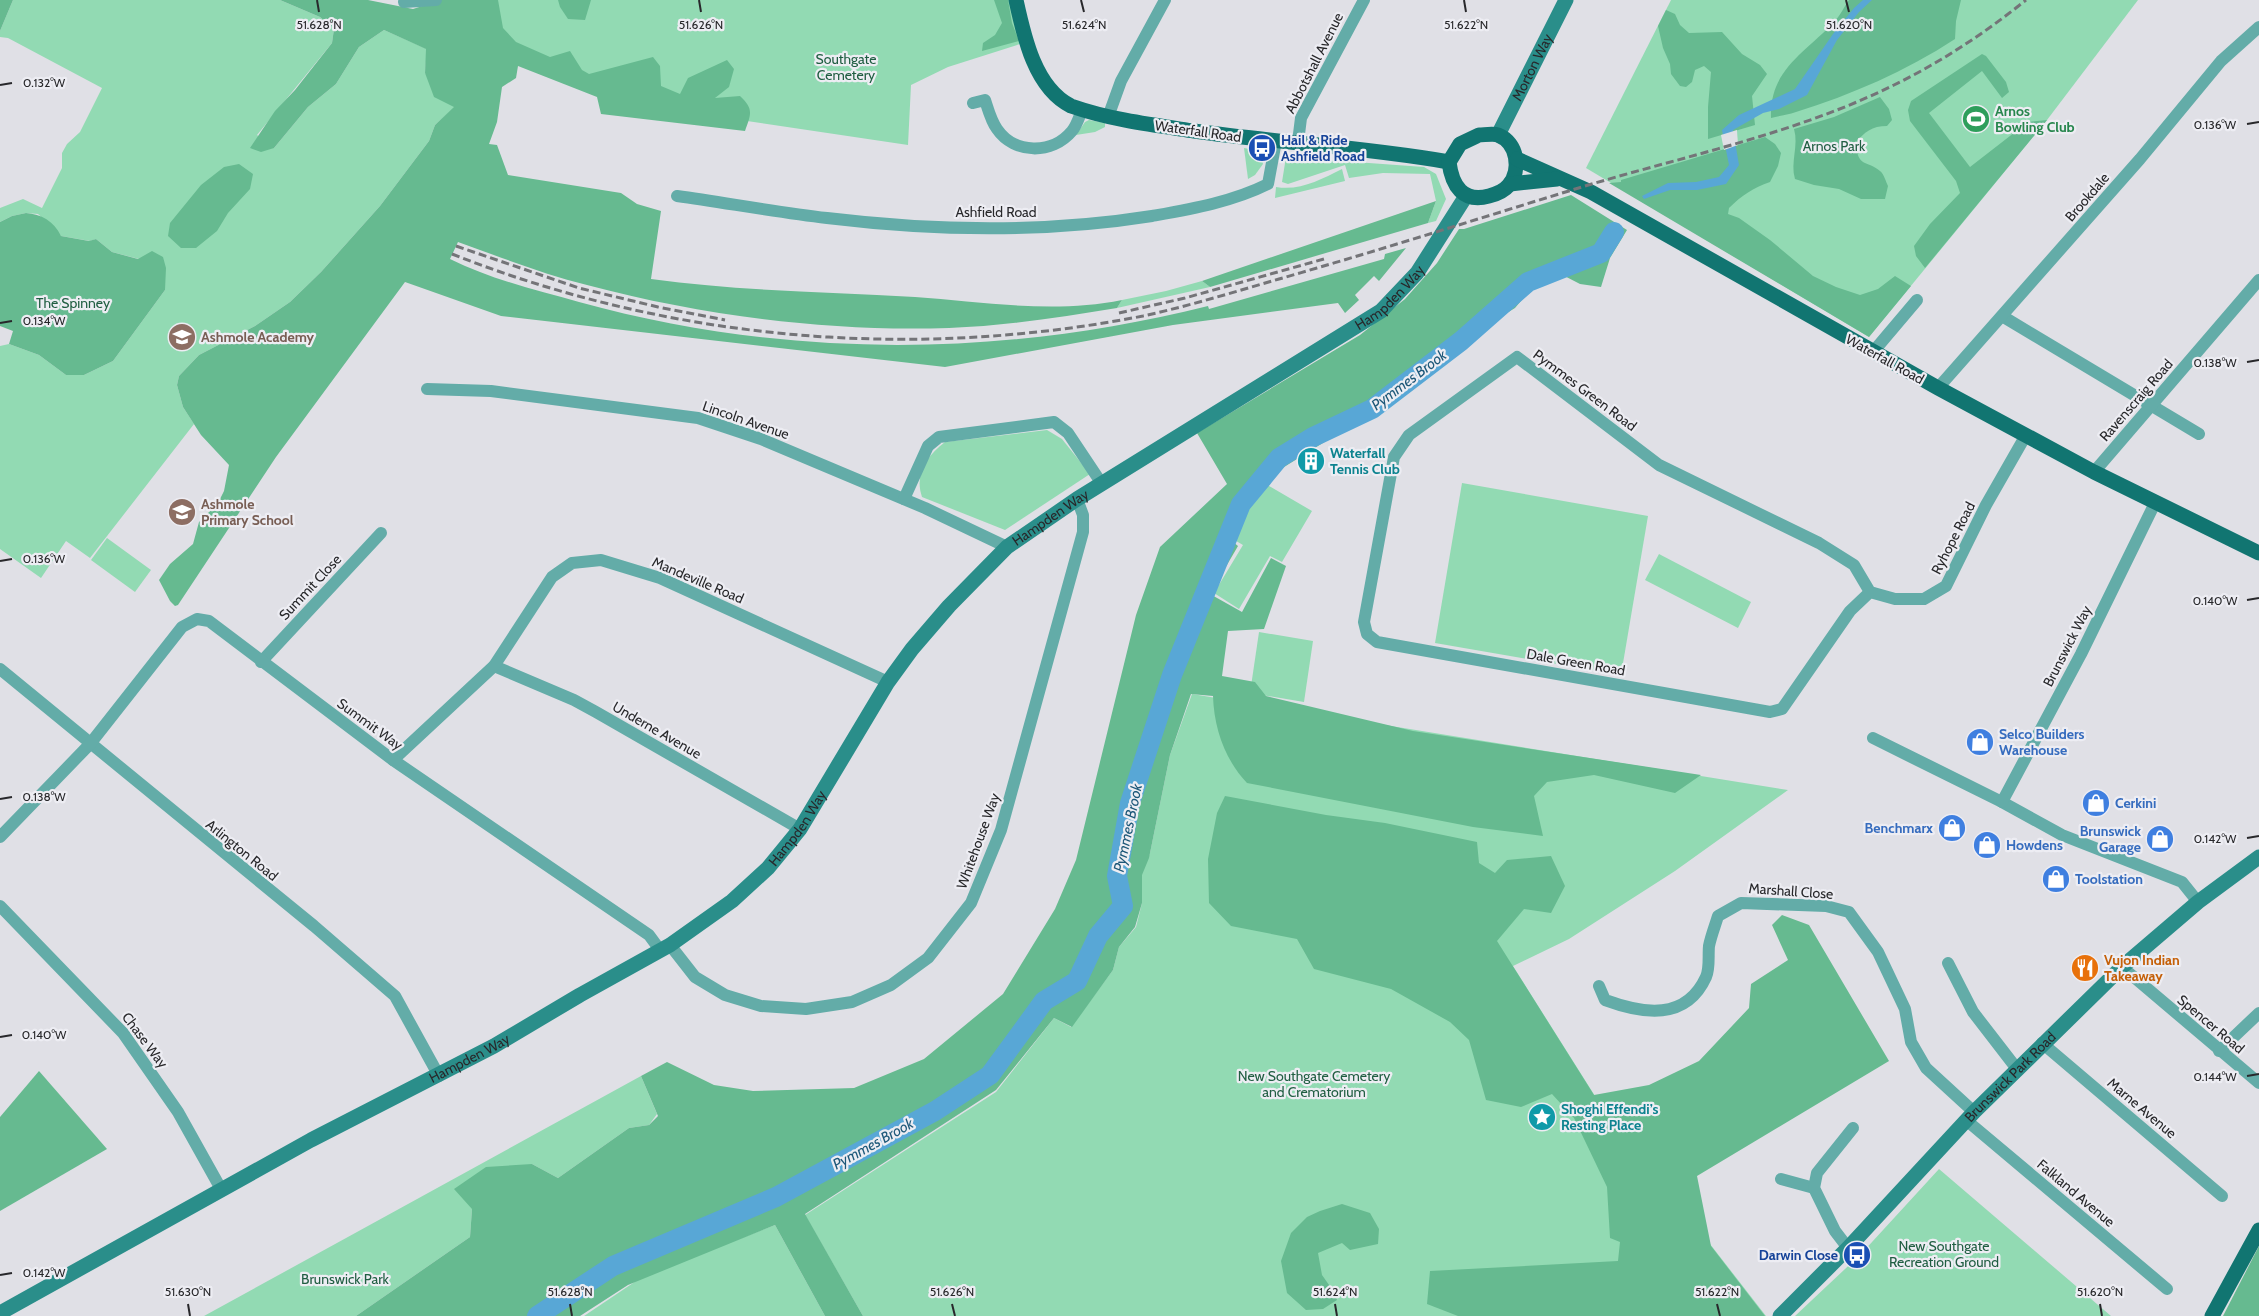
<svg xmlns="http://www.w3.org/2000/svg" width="2259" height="1316" viewBox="0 0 2259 1316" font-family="Cabin,sans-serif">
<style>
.green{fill:#92dab3}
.forest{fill:#66ba90}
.water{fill:#58a7d6}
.pier{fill:#e0e0e6}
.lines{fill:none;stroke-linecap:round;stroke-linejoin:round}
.river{stroke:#58a7d6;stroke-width:20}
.street{stroke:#63aca8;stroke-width:12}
.secondary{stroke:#2a8e8a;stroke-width:15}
.primary{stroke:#117571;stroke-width:15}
.rail{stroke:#747478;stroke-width:3;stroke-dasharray:8 4;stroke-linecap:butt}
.ticks{fill:none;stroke:#28282b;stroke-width:2}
.labels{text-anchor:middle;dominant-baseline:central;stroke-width:4.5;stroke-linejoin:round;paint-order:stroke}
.park-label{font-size:14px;fill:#205e42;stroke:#ededf3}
.street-label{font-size:14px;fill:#28282b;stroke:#ededf3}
.leisure-label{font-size:14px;font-weight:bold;fill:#27864d;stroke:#ededf3;text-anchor:start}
.transit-label{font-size:14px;font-weight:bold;fill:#164399;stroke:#ededf3;text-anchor:start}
.education-label{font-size:14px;font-weight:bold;fill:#785e54;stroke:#ededf3;text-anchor:start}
.culture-label{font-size:14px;font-weight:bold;fill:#0d838f;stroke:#ededf3;text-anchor:start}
.shop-label{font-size:14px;font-weight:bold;fill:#366cbe;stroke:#ededf3;text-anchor:start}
.food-label{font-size:14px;font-weight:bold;fill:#c56008;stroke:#ededf3;text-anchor:start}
.water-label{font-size:15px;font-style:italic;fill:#1d5879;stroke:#ededf3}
.ticks-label{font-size:12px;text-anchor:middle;fill:#28282b;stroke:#ededf3;stroke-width:4.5;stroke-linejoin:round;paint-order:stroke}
</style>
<rect width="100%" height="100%" fill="#e0e0e6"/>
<g class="green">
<polygon points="13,0 280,0 320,17 334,29 332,43 257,135 274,148 308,107 336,84 359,47 384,30 427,49 425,73 455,107 435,125 429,141 380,206 321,272 290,302 255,326 199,355 179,376 177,385 183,407 194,424 90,558 66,541 41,578 0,549 0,346 9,344 39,355 66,375 84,375 113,361 165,290 139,259 112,252 96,239 90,241 61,236 38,214 26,213 12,216 0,222 0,208 23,199 42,208 62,168 62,153 67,144 80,132 102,88 8,38 0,37 0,31"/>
<polygon points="489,0 1010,0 1020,44 948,67 911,85 908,145 713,116 520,65"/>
<polygon points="1671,0 2138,0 2047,120 1869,337 1586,168"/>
<polygon points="1089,120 1105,123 1105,127 1095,132 1076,135 1085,122"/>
<path d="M1244,148C1255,150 1261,152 1263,164L1255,175L1248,179Z"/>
<polygon points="1286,157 1424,167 1436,174 1446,199 1436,221 1428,223 1436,201 1430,174 1383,173 1349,178 1345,165 1288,184 1282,182"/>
<path d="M1342,169L1345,181L1275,198L1276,187C1300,191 1320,180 1342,169Z"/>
<polygon points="1202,281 1210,287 1117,308 1122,300 1166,291"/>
<path d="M1047,430L1062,439L1090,474L1005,530L922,497C914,474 927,456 945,442Z"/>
<polygon points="1264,483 1312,511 1282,562 1270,556 1239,609 1214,593 1243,545 1231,538"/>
<polygon points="1462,483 1648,516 1621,675 1435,643"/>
<polygon points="107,538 151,570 135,592 91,560"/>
<polygon points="1659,554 1751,602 1738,628 1645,580"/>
<polygon points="1259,632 1313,641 1304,702 1250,693"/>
<polygon points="1192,694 1788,790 1675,871 1569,939 1513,966 1595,1096 1766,1316 863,1316 805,1215 996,1092 1054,1018 1071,1027 1113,970 1119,947 1136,927 1142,903 1141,876 1150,853 1170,755"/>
<polygon points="641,1076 657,1114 649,1125 629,1128 558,1178 532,1164 472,1209 470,1237 356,1316 204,1316"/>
<polygon points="1939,1169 2111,1316 1795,1316 1861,1254"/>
<polygon points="775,1225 825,1316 584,1316 642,1277"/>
</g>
<g class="forest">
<polygon points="0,0 13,0 0,31"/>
<path d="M280,0H368L413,9L441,0H498L503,28L516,42L550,57L570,51L582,70L589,74L653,57L660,66L661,86L680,94L688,78L727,60L734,69L729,87L715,98L740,96C754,109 751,114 745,131L601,114L597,97L518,66L516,78L502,87L497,122L489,144L497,145L508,175L621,193L637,204L661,211L651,279C738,291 827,292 915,297C984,302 1054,314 1122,300L1117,308C1062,317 1006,326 949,328C828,332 704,316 587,285C543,274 500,257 458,242L450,259C490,279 536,290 579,302C785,359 1001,358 1208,306L1209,309L1384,259L1385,254L1406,248L1379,281L1374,276L1355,295L1359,300L1345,313L1338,303L1173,325L945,367L501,316L405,282L276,457L178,605L175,606L170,601L159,580L170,564L193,544L199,522L218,503L224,491L229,465L201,435L183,407L177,385L179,376L199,355L255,326L290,302L321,272L380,206L429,141L435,125L454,107L434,97L425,73L426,49L384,30L359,47L336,84L308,107L274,148L261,152L250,148L275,111L295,90L332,43L334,29L320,17Z"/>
<polygon points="558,0 591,0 585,20 568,19 560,7"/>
<polygon points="994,0 1008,0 1012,23 1019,41 982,51 983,43 995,35 1002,23"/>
<path d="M1849,0H1961L1956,21L1955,39C1906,71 1851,95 1796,112C1787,115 1778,116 1771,118C1769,70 1805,53 1834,22C1840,16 1844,7 1849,0Z"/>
<polygon points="1666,10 1675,14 1680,25 1689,33 1722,32 1742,54 1760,65 1767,74 1752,96 1755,125 1708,139 1708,107 1711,72 1704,66 1695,70 1692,82 1686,87 1680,86 1671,74 1670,64 1663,48 1658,26"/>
<polygon points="1982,54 1986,56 2006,82 2009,92 2002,98 1982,71 1929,113 1970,167 2028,122 2047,120 1925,268 1916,256 1914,246 1930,224 1960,193 1956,181 1910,121 1908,110 1911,101"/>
<path d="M1880,97L1889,109L1892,120L1887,126C1872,126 1864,132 1856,143C1858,169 1866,159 1880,171C1884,174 1886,182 1888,186L1885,199H1861L1839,189L1814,185L1795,179C1790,162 1799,146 1794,129L1834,117Z"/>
<path d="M1765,137L1775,144L1781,153L1778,166L1770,182C1753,188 1742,195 1729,208L1728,214L1739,218L1770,240L1813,276L1836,287L1860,295L1878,289L1895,276L1911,286L1869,337L1609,183L1621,182V180Z"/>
<polygon points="239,164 253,174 250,189 228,213 217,231 196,248 181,248 168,236 170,223 201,185 224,167"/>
<path d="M1571,195L1627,230L1610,258L1601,287L1580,284L1549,268L1515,308L1481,329L1368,415L1263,480L1227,537L1238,546L1210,594L1242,612L1271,558L1286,566L1264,629L1228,631L1222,676L1255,682L1266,696L1413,731L1701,775L1675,793L1594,775L1547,782L1534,796L1543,836L1473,827L1247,783C1225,760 1214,728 1213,696L1191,694L1170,755L1149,858L1142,875V903L1135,927L1119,947L1113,970L1072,1027L1054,1018L996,1090L805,1214L863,1316H825L775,1225L628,1285L580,1316H356L470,1237L472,1209L454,1189L486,1167L532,1164L558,1178L629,1128L649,1125L658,1116L641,1076L667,1062L714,1085L753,1091L854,1088L924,1059L1003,994L1055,909L1076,860L1136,615L1160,547L1227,484L1197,433L1360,335L1405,299L1437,263L1459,229H1464Z"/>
<polygon points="1436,201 1428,223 1210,287 1202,281"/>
<path d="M26,213C41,214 54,221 61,236L89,241L96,239L112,252L138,259L152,251L163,257L166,268L165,290L113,361L84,375H66L39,355L9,344L13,331L0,326V222L12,216Z"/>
<polygon points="1225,796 1326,815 1385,823 1477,842 1479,863 1495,873 1507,860 1551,856 1565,886 1551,913 1524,909 1497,941 1594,1095 1649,1085 1699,1061 1749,1008 1751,984 1788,960 1772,925 1782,915 1809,925 1889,1061 1697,1176 1711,1246 1765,1316 1458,1316 1427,1304 1430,1271 1618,1261 1620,1242 1610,1238 1607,1187 1574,1118 1552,1094 1521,1107 1486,1100 1469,1040 1450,1022 1391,989 1314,969 1297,939 1231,926 1209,903 1208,859 1217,813"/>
<polygon points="39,1071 107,1149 0,1211 0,1117"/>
<polygon points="1342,1204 1370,1213 1379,1229 1378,1244 1350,1250 1342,1243 1318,1253 1322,1275 1334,1292 1337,1300 1323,1309 1306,1310 1287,1293 1281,1261 1291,1233 1307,1217 1320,1211"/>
<polygon points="2259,1246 2259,1316 2223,1316"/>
</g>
<polygon class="water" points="1863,0 1872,0 1859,12 1837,40 1807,95 1779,109 1763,113 1733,130 1739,165 1726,184 1697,190 1670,190 1644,199 1642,196 1668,183 1696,182 1719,177 1729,165 1722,130 1739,115 1795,89 1833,34 1854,8"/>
<polygon class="pier" points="1737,130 1738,145 1724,150 1721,135"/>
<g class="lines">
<polyline class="river" points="537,1316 613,1266 776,1197 935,1111 990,1075 1044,1001 1077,981 1098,936 1123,906 1117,876 1130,803 1172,675 1241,504 1279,458 1313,437 1372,409 1461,341 1528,282 1601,253 1614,232"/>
<g class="street">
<polyline points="404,2 436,0"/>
<path d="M973,103L985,100C988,109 991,121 997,129C1014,154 1052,155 1072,131C1077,125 1079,117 1082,110"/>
<polyline points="1108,117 1121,81 1165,0"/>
<polyline points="1298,142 1301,118 1364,0"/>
<path d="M677,196C727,203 776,212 827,218C934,231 1045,233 1152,216C1191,209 1232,202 1268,184L1276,141"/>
<polyline points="2002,316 2199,434"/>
<polyline points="1873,352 1917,300"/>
<polyline points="1938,388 2140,159 2221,61 2259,27"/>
<polyline points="427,389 491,391 698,418 761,439 925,508 1007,547"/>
<polyline points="2094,472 2259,280"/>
<polyline points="904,499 928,446 939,437 1054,422 1068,433 1102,484"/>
<polyline points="1870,592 1854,565 1819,543 1659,465 1517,357 1409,435 1394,457 1364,622 1367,634 1377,642 1770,712 1782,709 1850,611 1870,592 1895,599 1924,599 1946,586 1986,505 2026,435"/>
<polyline points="261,662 381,533"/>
<polyline points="494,666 574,700 596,712 800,829"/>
<polyline points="0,669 314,926 395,996 439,1076"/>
<polyline points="1873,738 2002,802 2062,835 2182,882 2198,902"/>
<polyline points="393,760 494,666 552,577 572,563 601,560 660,578 888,682"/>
<polyline points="2002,802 2081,654 2155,503"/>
<polyline points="0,837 90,744 182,627 197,619 209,621 393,760 649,935 660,950"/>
<polyline points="0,906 123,1033 178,1112 221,1189"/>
<polyline points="670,945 695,977 725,995 761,1006 806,1009 852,1002 891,985 928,958 971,903 1001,830 1083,532 1083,515 1077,499"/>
<polyline points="1948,963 1973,1012 2017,1069"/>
<polyline points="2122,967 2259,1083"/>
<path d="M1599,986L1605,1000C1643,1014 1686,1021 1706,977C1710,968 1708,956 1709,946C1711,936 1715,926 1718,916L1741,903L1826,906L1849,912L1878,952L1905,1009L1911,1042L1926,1068L1974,1112"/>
<polyline points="2042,1043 2222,1196"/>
<polyline points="2219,1051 2259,1013"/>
<polyline points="1966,1120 2167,1289"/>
<polyline points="1781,1179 1814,1188"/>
<polyline points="1848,1248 1835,1231 1814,1188 1817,1173 1853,1128"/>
</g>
<g class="secondary">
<path id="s1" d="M1498,135L1566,0"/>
<path id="s2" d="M0,1313L311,1140L494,1046L580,995L670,945L732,901L768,868L800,829L888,682L912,649L949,606L1007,547L1077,499L1381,311L1417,273L1466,196"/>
<path id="s3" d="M1780,1316L1848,1248L1974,1112L2122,967L2198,902L2259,857"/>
</g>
<g class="primary">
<path d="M1016,0C1024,37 1035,88 1071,106C1111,120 1153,125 1194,131C1279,143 1364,147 1449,162"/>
<path d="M1479,135C1484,135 1493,133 1498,135C1518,143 1521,170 1509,185C1504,191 1497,194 1489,196C1463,203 1452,186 1449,162L1460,144Z"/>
<polyline points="1517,159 1591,192 1938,388 2094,472 2259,553"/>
<polyline points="1510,184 1557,179"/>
<polyline points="2212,1316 2259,1230"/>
</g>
<g class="rail">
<polyline points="456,246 579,288 658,307 725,320"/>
<path d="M452,254C672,341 912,361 1143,316C1189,306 1234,292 1279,279C1377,251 1474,220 1572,190C1679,157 1793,135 1894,85C1941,62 1985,33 2026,0"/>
<polyline points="1119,313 1185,298 1324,259"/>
</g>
</g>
<path class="ticks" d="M317,0L319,12M699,0L701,12M1081,0L1084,12M1464,0L1466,12M1846,0L1849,12M0,85L12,83M2247,124L2259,122M0,323L12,321M2247,362L2259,360M0,561L12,559M2247,600L2259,598M0,799L12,797M2247,838L2259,836M0,1037L12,1035M2247,1076L2259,1074M0,1275L12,1273M188,1304L190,1316M570,1304L572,1316M952,1304L955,1316M1335,1304L1337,1316M1717,1304L1720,1316M2100,1304L2102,1316"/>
<defs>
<symbol id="stadium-disc" viewBox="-11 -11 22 22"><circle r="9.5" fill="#2e9e5b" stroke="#ededf3"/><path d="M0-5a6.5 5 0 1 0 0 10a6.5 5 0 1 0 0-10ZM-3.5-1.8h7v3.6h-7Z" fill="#fff"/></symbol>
<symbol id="bus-disc" viewBox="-11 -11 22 22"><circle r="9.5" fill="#1a4fb4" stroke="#ededf3"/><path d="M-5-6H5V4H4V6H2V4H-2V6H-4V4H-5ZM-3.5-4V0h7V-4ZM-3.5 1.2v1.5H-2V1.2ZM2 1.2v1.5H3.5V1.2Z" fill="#fff"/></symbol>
<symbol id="school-disc" viewBox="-11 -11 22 22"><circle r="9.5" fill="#8d6e63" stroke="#ededf3"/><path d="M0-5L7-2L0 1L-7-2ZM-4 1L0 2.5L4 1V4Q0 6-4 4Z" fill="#fff"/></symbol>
<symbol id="building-disc" viewBox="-11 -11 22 22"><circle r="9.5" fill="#0f9aa8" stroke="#ededf3"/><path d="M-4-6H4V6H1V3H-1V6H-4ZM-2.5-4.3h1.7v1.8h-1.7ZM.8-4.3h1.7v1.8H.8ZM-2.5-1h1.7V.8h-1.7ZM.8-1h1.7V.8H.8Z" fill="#fff"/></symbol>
<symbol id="shop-disc" viewBox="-11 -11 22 22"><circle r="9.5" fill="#3f7fe0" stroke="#ededf3"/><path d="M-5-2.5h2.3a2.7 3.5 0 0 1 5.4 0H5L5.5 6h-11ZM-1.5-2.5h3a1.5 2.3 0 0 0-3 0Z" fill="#fff"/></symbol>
<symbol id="restaurant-disc" viewBox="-11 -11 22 22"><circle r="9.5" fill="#e8710a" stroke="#ededf3"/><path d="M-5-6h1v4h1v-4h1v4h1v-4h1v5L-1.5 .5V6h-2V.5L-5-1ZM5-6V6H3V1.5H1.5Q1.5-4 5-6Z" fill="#fff"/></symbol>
<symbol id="sight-disc" viewBox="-11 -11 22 22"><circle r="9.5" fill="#0f9aa8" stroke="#ededf3"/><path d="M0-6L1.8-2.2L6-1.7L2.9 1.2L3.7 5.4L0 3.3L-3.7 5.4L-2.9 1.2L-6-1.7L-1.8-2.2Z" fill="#fff"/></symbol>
</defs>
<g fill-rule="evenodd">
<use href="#stadium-disc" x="1960" y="103" width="32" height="32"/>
<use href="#bus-disc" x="1246" y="132" width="32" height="32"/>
<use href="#school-disc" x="166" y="321" width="32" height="32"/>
<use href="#building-disc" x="1295" y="445" width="32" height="32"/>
<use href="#school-disc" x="166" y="496" width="32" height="32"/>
<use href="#shop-disc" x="1964" y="726" width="32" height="32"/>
<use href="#shop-disc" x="2080" y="787" width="32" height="32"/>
<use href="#shop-disc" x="1936" y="812" width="32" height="32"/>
<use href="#shop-disc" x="2144" y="823" width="32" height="32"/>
<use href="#shop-disc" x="1971" y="829" width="32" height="32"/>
<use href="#shop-disc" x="2040" y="863" width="32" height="32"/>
<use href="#restaurant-disc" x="2069" y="952" width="32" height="32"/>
<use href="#sight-disc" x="1526" y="1101" width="32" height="32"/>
<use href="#bus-disc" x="1841" y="1239" width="32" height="32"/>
</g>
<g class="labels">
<g class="park-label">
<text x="846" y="59">Southgate<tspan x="846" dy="16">Cemetery</tspan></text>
<text x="1834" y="146">Arnos Park</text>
<text x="73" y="303">The Spinney</text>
<text x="1314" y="1076">New Southgate Cemetery<tspan x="1314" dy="16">and Crematorium</tspan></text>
<text x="1944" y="1246">New Southgate<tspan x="1944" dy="16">Recreation Ground</tspan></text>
<text x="345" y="1279">Brunswick Park</text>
</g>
<g class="street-label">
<text transform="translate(1314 63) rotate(-63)">Abbotshall Avenue</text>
<text stroke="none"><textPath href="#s1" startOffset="76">Morton Way</textPath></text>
<text transform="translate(1198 131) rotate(8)">Waterfall Road</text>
<text transform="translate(2087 197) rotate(-49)">Brookdale</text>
<text x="996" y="212">Ashfield Road</text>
<text stroke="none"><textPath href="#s2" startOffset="1749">Hampden Way</textPath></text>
<text transform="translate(1885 359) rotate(29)">Waterfall Road</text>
<text transform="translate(1585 390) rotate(37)">Pymmes Green Road</text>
<text transform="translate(2136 400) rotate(-49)">Ravenscraig Road</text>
<text transform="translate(746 420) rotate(19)">Lincoln Avenue</text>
<text stroke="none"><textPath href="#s2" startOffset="1344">Hampden Way</textPath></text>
<text transform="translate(1953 538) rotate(-63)">Ryhope Road</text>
<text transform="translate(698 580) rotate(23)">Mandeville Road</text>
<text transform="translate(310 587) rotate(-47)">Summit Close</text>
<text transform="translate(2067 646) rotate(-63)">Brunswick Way</text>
<text transform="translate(1576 662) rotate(10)">Dale Green Road</text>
<text transform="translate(370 724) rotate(36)">Summit Way</text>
<text transform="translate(657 730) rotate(30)">Underne Avenue</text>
<text stroke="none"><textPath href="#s2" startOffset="939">Hampden Way</textPath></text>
<text transform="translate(978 841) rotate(-70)">Whitehouse Way</text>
<text transform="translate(242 850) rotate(39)">Arlington Road</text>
<text transform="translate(1791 891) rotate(4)">Marshall Close</text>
<text transform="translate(2211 1024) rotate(40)">Spencer Road</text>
<text transform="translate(145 1040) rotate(53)">Chase Way</text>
<text stroke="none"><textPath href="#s2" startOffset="534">Hampden Way</textPath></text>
<text stroke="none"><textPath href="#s3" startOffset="332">Brunswick Park Road</textPath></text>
<text transform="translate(2142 1108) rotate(40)">Marne Avenue</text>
<text transform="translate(2076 1193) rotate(40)">Falkland Avenue</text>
</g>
<g class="leisure-label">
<text x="1995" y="111">Arnos<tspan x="1995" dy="16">Bowling Club</tspan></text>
</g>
<g class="transit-label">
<text x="1281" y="140">Hail &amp; Ride<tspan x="1281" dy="16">Ashfield Road</tspan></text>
<text x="1838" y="1255" text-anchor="end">Darwin Close</text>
</g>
<g class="education-label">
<text x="201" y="337">Ashmole Academy</text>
<text x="201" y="504">Ashmole<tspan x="201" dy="16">Primary School</tspan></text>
</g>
<g class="culture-label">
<text x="1330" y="453">Waterfall<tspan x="1330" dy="16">Tennis Club</tspan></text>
<text x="1561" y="1109">Shoghi Effendi’s<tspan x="1561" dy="16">Resting Place</tspan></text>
</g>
<g class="shop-label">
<text x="1999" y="734">Selco Builders<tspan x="1999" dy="16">Warehouse</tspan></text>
<text x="2115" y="803">Cerkini</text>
<text x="1933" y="828" text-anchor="end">Benchmarx</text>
<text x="2141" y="831" text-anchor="end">Brunswick<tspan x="2141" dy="16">Garage</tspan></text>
<text x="2006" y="845">Howdens</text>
<text x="2075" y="879">Toolstation</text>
</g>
<g class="food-label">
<text x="2104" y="960">Vujon Indian<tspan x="2104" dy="16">Takeaway</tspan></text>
</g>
<g class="water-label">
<text transform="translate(1409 380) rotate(-37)">Pymmes Brook</text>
<text transform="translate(1128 828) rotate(-78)">Pymmes Brook</text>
<text transform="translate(873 1144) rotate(-29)">Pymmes Brook</text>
</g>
</g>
<g class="ticks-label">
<text x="319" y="29">51.628°N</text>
<text x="701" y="29">51.626°N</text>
<text x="1084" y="29">51.624°N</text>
<text x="1466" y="29">51.622°N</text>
<text x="1849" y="29">51.620°N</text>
<text x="44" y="87">0.132°W</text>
<text x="2215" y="129">0.136°W</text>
<text x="44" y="325">0.134°W</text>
<text x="2215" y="367">0.138°W</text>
<text x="44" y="563">0.136°W</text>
<text x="2215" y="605">0.140°W</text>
<text x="44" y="801">0.138°W</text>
<text x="2215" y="843">0.142°W</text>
<text x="44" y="1039">0.140°W</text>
<text x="2215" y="1081">0.144°W</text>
<text x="44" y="1277">0.142°W</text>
<text x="188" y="1296">51.630°N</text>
<text x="570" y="1296">51.628°N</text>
<text x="952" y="1296">51.626°N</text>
<text x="1335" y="1296">51.624°N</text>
<text x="1717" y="1296">51.622°N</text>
<text x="2100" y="1296">51.620°N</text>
</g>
</svg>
